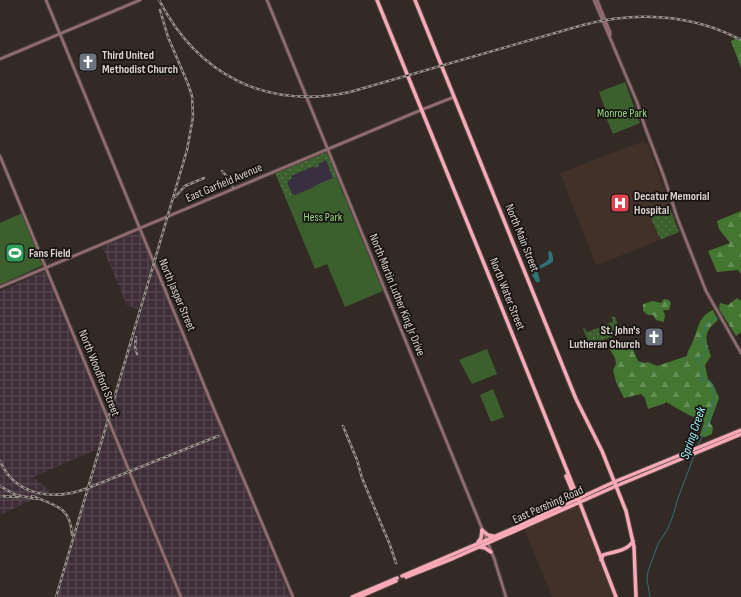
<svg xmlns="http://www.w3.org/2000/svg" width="741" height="597" viewBox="0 0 741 597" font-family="'Sofia Sans Condensed',sans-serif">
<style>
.built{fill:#413129}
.industrial{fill:url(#industrial-grid)}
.education{fill:#383041}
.grass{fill:url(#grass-dots);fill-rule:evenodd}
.forest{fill:url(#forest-firs)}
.park{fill:#3b602e}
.water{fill:#2e7378}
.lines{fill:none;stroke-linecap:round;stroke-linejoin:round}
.stream{stroke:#2e7378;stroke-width:1}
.primary-tunnel{stroke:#4d433e;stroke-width:3.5;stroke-dasharray:3.5 2;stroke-linecap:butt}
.tertiary-casing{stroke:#4e4540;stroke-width:4.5}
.primary-casing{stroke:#4e4540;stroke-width:5.5}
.tertiary{stroke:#936c72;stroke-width:2.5}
.primary{stroke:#fba9b7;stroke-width:3.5}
.rail-casing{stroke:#99918d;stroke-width:2.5}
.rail{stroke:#181412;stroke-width:1;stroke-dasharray:3;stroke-linecap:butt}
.labels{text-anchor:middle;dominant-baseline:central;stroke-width:3.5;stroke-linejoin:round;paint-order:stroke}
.poi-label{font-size:12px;font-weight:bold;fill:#d8d1ce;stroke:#181412;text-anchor:start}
.park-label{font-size:12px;fill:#95db7d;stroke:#181412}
.street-label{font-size:12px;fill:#d8d1ce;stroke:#181412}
.water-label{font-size:13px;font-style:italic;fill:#99f3fb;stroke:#181412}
</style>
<defs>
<pattern id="industrial-grid" width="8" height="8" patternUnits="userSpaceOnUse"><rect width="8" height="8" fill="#3f2e38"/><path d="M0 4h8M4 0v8" fill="none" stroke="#5a4b54"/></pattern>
<pattern id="grass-dots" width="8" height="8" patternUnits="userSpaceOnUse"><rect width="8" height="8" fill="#3b602e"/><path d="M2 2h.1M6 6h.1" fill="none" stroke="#57764b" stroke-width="1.8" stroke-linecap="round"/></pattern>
<pattern id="forest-firs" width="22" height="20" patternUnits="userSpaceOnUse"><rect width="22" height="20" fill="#437631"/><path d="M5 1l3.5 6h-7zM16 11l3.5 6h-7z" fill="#668f57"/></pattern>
</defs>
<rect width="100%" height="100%" fill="#342a25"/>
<g class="built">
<polygon points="644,141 648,144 679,232 615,258 596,265 560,173"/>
<polygon points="579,503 614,597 552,597 524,528"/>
</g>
<g class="industrial">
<polygon points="139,231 152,263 138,309 127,306 102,246"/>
<polygon points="154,268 290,597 57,597"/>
<polygon points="45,271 107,422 100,448 33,477 50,491 0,515 0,291"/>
</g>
<polygon class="education" points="327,152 337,178 286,199 275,173"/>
<g class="grass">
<path d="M327,152L337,178L286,199L275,173ZM326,160L333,178L316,185V186L295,195L292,194L287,182L292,178L291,176L314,166L315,168L319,166L318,164Z"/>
<polygon points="670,208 679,232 662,239 659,236 650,216"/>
<polygon points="611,316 615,317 620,331 619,334 590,345 583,329 584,327 586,331 588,332 612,322 613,320"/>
</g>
<g class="forest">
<polygon points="737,38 741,41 741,68 731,41"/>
<polygon points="741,211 741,274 738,270 717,272 708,251 730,243 719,229 717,221"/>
<polygon points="737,298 741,301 741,332 736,336 719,309 720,303 728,305"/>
<polygon points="664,299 669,300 671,303 669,310 663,310 665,315 664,322 656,320 653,315 648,315 643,311 643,304 653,301 661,303"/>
<path d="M713,310L718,320C703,332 705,339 711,356L705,365L708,379L713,384L719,398L710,423L713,427L712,434L705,437L700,436L704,422L687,414L666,402L663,404L648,409L645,398L641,394L624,398L616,382L613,370L616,364L615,358L609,348C615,342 620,340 628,341L632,347L638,361L644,363L648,362L657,366L687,356C688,349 691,347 693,341C699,327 698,317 713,310Z"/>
</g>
<g class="park">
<polygon points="625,82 640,123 613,134 605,115 607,114 599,92"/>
<polygon points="337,178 383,291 345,307 327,264 315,269 286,199"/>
<polygon points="22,213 43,265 0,285 0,223"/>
<polygon points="487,349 497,374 472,384 459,360"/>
<polygon points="493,389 504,417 491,422 480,395"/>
</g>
<polygon class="water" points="551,251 553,257 553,262 538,270 538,273 540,281 539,282 536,282 532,275 532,270 546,262 549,258 548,252"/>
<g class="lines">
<g class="stream">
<path d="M697,447L707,427L714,399L712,384L707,380L702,381L700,375C704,368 703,367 698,361V358C709,352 709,351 701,341L706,324L722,314"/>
<polyline points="650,597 647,579 648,571 658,544 667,530 673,516 678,498 694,456"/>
</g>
<polyline class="primary-tunnel" points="397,580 403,578"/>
<defs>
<g id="tertiary">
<polyline points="46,0 211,402 293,597"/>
<polyline points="267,0 494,558 506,597"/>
<polyline points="594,0 637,102 645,127 664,177 677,217 706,291 741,353"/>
<polyline points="597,0 610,32 610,36"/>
<polyline points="0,59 140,0"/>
<polyline points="0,156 181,597"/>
<polyline points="0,287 421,110 454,97"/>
</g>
<g id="primary">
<polyline points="377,0 487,271 578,498 616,597"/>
<polyline points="415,0 576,399 602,451 626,511 634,547 636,597"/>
<path d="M566,476C569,484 576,494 570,501"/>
<polyline points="482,530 488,535 493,536"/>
<polyline points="478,542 481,538 482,530"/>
<polyline points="480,547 485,548 491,552"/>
<path d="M601,560L603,555C612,552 628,551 633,541"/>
<polyline points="402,576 519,526 614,482 741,430"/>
<polyline points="406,577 454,558 616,486 741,434"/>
<polyline points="352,597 397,578"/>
<polyline points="359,597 396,581"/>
</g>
</defs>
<use href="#tertiary" class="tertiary-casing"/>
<use href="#primary" class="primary-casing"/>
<use href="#tertiary" class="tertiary"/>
<use href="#primary" class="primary"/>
<defs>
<g id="rail">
<path d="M159,0C198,75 266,110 350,92L583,25C636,11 692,14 741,40"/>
<polyline points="222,171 228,178 233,187"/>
<polyline points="175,197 185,186 204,178"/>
<polyline points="136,337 135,347 137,354"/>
<polyline points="343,426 357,460 362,478 390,545 396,563"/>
<path d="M0,461C16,497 54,501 88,488L218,436"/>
<polyline points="0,486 16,495 37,499"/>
<polyline points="0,496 18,497"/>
<path d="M32,496C55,505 71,507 72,535"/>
<polyline points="56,597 187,150 193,117 192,96 188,84 168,37 160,10"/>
</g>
</defs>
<use href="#rail" class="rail-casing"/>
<use href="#rail" class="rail"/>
</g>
<defs>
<symbol id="church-square" viewBox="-11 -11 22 22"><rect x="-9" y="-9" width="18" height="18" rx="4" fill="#6b7280" stroke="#181412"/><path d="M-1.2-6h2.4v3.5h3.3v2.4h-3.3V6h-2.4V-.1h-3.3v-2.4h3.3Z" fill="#fff"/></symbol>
<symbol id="hospital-square" viewBox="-11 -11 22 22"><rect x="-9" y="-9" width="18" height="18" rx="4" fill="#e0444e" stroke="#181412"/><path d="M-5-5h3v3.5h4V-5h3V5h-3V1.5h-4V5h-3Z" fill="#fff"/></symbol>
<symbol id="stadium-square" viewBox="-11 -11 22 22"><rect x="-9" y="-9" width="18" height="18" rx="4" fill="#2e9e5b" stroke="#181412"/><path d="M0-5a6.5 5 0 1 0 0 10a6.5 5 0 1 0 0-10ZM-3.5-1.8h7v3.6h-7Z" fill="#fff"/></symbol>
</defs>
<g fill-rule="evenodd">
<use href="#church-square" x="77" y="51" width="22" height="22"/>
<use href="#hospital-square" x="609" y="192" width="22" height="22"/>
<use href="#stadium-square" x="4" y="242" width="22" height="22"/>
<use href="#church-square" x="643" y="326" width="22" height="22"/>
</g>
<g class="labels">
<g class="poi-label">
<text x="102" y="55">Third United<tspan x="102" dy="14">Methodist Church</tspan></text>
<text x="634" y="196">Decatur Memorial<tspan x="634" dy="14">Hospital</tspan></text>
<text x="29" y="253">Fans Field</text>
<text x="640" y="330" text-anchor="end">St. John's<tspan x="640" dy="14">Lutheran Church</tspan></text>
</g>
<g class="park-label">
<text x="622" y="113">Monroe Park</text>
<text x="323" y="217">Hess Park</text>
</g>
<g class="street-label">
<text transform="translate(224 183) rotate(-23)">East Garfield Avenue</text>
<text transform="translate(522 238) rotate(68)">North Main Street</text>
<text transform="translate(507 294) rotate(68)">North Water Street</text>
<text transform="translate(177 295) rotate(67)">North Jasper Street</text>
<text transform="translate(397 295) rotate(68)">North Martin Luther King Jr Drive</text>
<text transform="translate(99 373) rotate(68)">North Woodford Street</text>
<text transform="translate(548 505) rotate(-24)">East Pershing Road</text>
</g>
<g class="water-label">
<text transform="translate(693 433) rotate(-71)">Spring Creek</text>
</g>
</g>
</svg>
